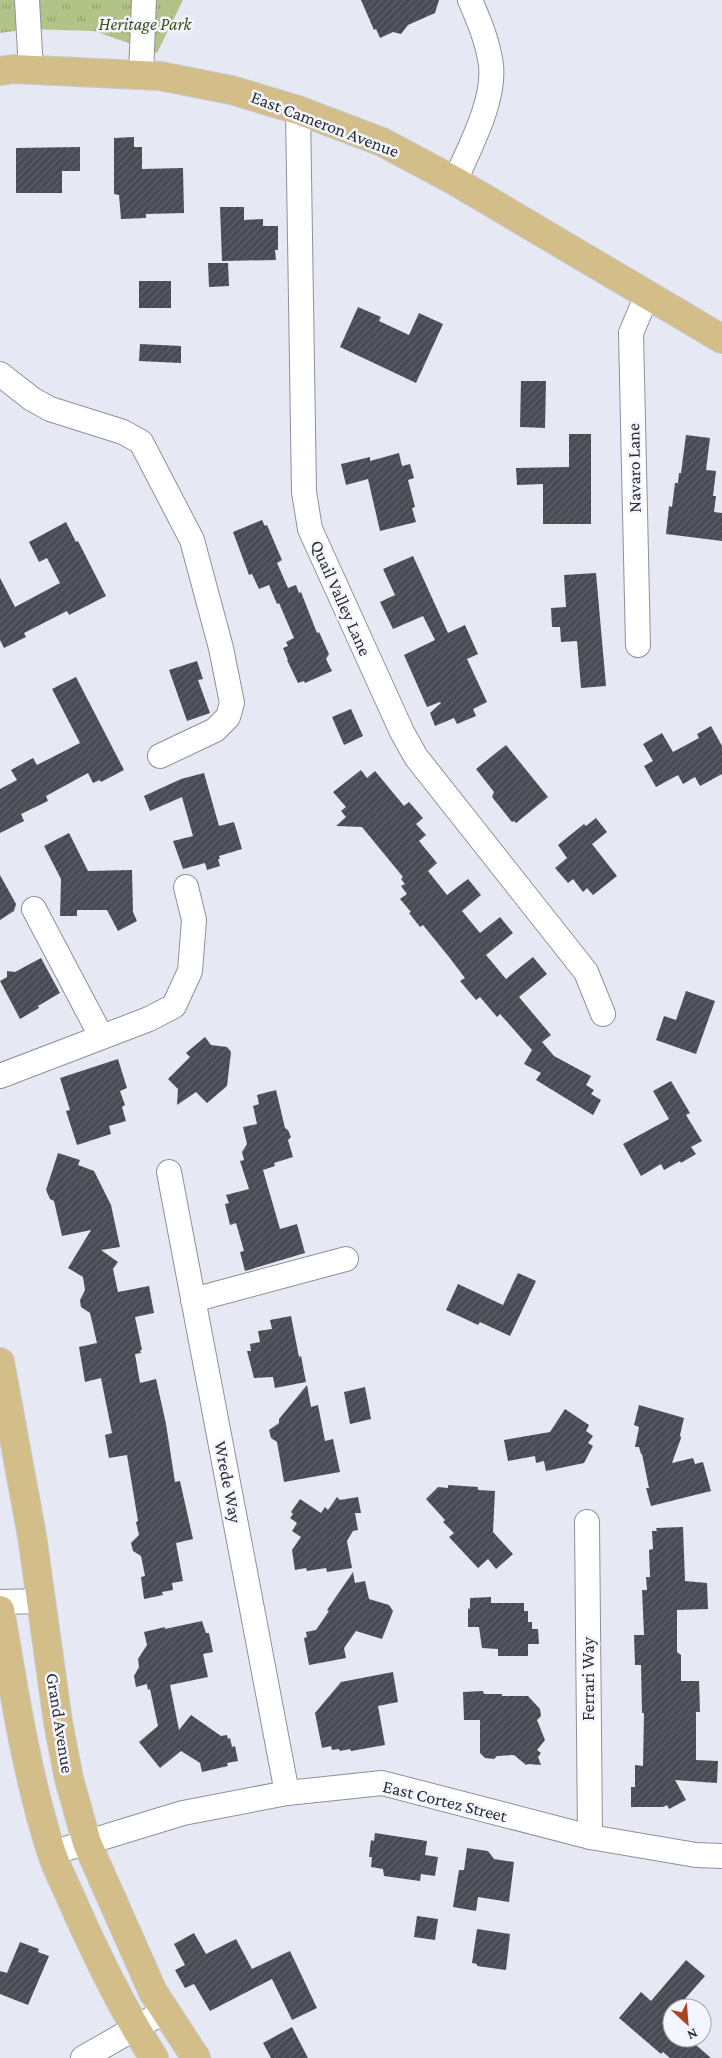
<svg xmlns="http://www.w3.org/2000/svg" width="722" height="2058" viewBox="0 0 722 2058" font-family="'Crimson Pro',serif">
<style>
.park{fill:url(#park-tufts)}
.building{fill:url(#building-hatch)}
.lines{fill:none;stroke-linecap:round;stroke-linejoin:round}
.minor-casing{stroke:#8e909b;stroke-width:26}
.major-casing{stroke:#c8c9ca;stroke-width:30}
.minor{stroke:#fff;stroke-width:24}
.major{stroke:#d3be89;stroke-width:28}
.labels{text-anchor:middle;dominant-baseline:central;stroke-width:5;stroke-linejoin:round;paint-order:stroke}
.park-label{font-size:18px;font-style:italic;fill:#425018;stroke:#f3f5ff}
.street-label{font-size:18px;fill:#2d2e32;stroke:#f3f5ff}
</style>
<defs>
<pattern id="park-tufts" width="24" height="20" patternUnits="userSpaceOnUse" patternTransform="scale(1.25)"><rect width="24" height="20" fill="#b1c387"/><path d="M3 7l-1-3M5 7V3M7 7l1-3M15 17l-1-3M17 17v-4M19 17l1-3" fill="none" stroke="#909f6f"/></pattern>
<pattern id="building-hatch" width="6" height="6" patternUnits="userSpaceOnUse" patternTransform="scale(1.25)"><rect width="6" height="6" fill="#484a54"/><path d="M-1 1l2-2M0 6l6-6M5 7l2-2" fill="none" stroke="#60626a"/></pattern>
</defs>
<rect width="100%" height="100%" fill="#e6e8f4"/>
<polygon class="park" points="0,0 183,0 157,53 94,31 29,29 0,33"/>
<g class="building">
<polygon points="361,0 439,0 435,13 408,25 401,34 393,32 380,38 376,29 374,30"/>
<polygon points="134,137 134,147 142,147 142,169 183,168 184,213 146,214 146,218 121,219 119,195 114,194 114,138"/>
<polygon points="80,147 80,171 62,171 62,193 16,193 16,148"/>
<polygon points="220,207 244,207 244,220 263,219 263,226 278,226 278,250 275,250 276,260 222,261"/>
<polygon points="208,263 228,263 229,286 209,287"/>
<rect x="139" y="281" width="32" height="27"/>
<polygon points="358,307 381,317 379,321 409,335 419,313 443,324 416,383 340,347"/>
<polygon points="140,344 181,346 181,363 139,361"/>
<polygon points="521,381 546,381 545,428 520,427"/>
<polygon points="569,434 591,434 591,524 543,524 543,484 517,485 516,468 569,467"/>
<polygon points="686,435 710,438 706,470 716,471 713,496 716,496 714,512 722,513 722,541 666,534 669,506 672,507 675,483 678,483 679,473 681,473"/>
<polygon points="399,453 402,466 410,464 414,478 408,480 415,507 412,508 416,522 380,531 368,479 346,485 341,464 370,457 370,461"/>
<polygon points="262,520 265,526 267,525 282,560 277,563 288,588 296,585 299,593 301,592 317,633 319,632 329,654 326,659 332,671 305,683 304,681 298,683 287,660 288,660 283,648 288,646 286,642 294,638 279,603 277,604 269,585 259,589 252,574 249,575 233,532"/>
<polygon points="66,522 76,542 78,541 106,596 69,615 67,611 24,633 26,637 4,648 0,640 0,578 15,607 60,583 47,558 39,562 29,542"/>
<polygon points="413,556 448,633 465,625 478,654 467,659 487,702 473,709 476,716 457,724 454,718 435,726 430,713 441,703 440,702 427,707 404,655 435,640 423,616 393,629 380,602 395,595 383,569"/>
<polygon points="596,573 606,686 581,688 577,641 561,642 560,627 552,627 551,608 566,607 564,575"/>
<polygon points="197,661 203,679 198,680 210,713 187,721 169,670"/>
<polygon points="76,677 124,770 101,782 100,780 93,783 88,773 46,796 48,801 21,814 24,821 0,833 0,789 17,780 11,770 33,758 37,765 80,743 52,689"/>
<polygon points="351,709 363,736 344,745 332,717"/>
<polygon points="711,726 722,746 722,774 700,786 695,777 683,784 678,775 656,787 644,766 653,761 643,744 662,733 673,752 699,738 697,734"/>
<polygon points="506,745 548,797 516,823 514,821 512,822 492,797 494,792 476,769"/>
<polygon points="361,770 367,778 375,771 404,806 409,802 423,818 416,824 426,835 419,841 437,863 428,871 447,895 468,879 481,895 462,911 480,933 500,917 513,933 486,955 506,979 533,957 547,974 519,997 551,1035 542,1042 554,1056 591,1076 586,1085 594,1090 591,1094 601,1100 593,1115 536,1080 541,1073 524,1064 532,1050 500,1014 497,1017 480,997 476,1000 460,981 465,978 449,957 423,925 420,927 409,913 411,912 400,899 407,894 401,886 405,884 401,879 403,877 362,827 336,826 346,817 341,811 346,807 333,792"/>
<polygon points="204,773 219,826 234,822 242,849 219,856 220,859 218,859 220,866 207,870 205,863 183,869 173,841 193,836 182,797 150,811 144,796 181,779"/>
<polygon points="596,818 607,832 592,844 617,876 593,895 587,888 583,892 573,879 568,883 555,868 567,858 558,845 584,824 586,826"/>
<polygon points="69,833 88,871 132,870 133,912 137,921 118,931 107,910 77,910 77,916 60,916 61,879 44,846"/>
<polygon points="0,875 16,904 14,911 0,920"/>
<polygon points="41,958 60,993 38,1006 39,1008 20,1019 0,981 7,977 7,971 15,972"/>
<polygon points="686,991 715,1001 696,1054 656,1040 664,1016 676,1020"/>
<polygon points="205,1037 211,1045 227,1047 231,1052 227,1086 207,1103 196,1092 177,1105 178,1089 168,1079 190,1057 186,1053"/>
<polygon points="118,1059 127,1088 120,1091 125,1105 122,1107 126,1121 109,1126 111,1134 77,1145 66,1111 70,1110 60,1078"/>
<polygon points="671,1081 690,1113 686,1115 702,1141 691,1147 696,1154 681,1163 680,1161 664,1170 661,1164 641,1176 623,1144 669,1119 653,1091"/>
<polygon points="276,1090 285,1128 288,1130 291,1137 288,1140 293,1157 274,1163 275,1166 263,1170 280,1229 297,1224 305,1253 245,1271 240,1252 244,1251 236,1223 230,1225 225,1204 229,1203 226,1195 249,1189 240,1161 244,1160 242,1152 247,1144 243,1127 257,1124 253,1106 259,1104 257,1095"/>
<polygon points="58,1153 80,1160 78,1165 94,1171 111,1205 120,1247 101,1250 118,1262 113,1269 118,1292 149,1286 154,1313 135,1317 142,1350 140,1350 141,1353 135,1354 140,1383 156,1379 166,1424 175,1482 180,1481 193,1539 176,1543 183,1581 172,1583 173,1590 162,1592 163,1595 144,1599 141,1577 145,1576 141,1556 133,1551 131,1543 139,1535 136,1522 138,1521 127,1455 109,1458 105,1435 112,1433 101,1378 85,1382 79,1347 97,1343 90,1313 81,1307 80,1300 85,1290 83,1277 68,1268 91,1230 62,1236 54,1201 50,1199 46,1190"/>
<polygon points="518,1273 536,1281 510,1336 480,1322 478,1325 446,1310 458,1284 503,1305"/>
<polygon points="291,1316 299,1357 301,1356 306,1382 275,1388 273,1377 254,1378 247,1351 251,1351 250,1344 260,1342 258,1331 272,1329 270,1320"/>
<polygon points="307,1385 311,1407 318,1405 325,1441 333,1439 340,1472 284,1482 277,1442 271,1438 269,1430 279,1423 279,1419"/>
<polygon points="365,1387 371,1419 350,1424 344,1392"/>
<polygon points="639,1405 684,1418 680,1435 681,1438 672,1463 693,1458 695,1464 703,1462 711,1491 651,1506 646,1488 649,1488 642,1454 641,1454 639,1447 635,1447 639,1427 634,1425"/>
<polygon points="565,1409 589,1425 586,1431 593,1436 588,1443 593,1446 584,1463 546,1471 544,1461 536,1463 535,1456 508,1461 504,1440 550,1432"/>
<polygon points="448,1485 478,1487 478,1490 495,1491 493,1532 513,1554 496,1569 488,1559 478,1568 449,1537 454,1533 443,1522 445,1520 426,1499 438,1487 448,1488"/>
<polygon points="337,1497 340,1500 358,1497 361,1513 355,1513 358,1530 353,1531 347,1541 352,1568 327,1572 326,1568 307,1571 306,1568 295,1570 292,1550 301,1537 292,1531 297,1523 290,1518 293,1514 291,1512 300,1499 321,1513 325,1507 328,1510"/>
<polygon points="683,1527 685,1581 707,1583 708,1609 677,1610 677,1652 681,1655 681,1681 699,1681 700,1712 696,1712 696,1760 718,1761 717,1783 675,1780 686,1800 669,1809 667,1805 663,1807 631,1807 631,1787 635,1787 635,1765 643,1766 644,1713 642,1713 641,1665 635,1665 634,1635 644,1635 642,1590 647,1590 646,1577 650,1577 649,1550 653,1549 652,1531 657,1531 656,1528"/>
<polygon points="353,1572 355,1583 365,1581 369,1599 389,1605 393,1611 382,1639 356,1631 344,1648 346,1658 309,1665 304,1638 307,1637 306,1632 316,1630 329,1611 327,1610"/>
<polygon points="491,1597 491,1603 524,1603 524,1611 528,1611 528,1622 532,1622 532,1629 538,1629 539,1644 528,1644 528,1656 498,1656 498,1649 482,1648 479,1627 468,1627 468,1608 470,1609 470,1598"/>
<polygon points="202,1621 206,1633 209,1633 213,1652 203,1654 208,1677 170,1685 179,1730 191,1715 221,1736 227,1735 228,1739 230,1738 232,1747 235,1746 238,1761 227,1763 228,1766 202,1772 200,1763 181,1751 160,1768 139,1742 158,1726 150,1689 148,1690 147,1684 136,1687 134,1676 139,1667 138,1659 147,1645 144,1632 165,1627 165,1629"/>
<polygon points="393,1672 398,1702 378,1706 385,1745 351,1751 350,1749 340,1751 339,1749 332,1750 331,1746 322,1748 315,1713 341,1682"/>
<polygon points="483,1691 484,1694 502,1694 502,1696 528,1696 540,1709 541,1716 537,1720 545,1740 537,1750 541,1753 538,1757 541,1765 528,1764 526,1765 514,1755 497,1756 494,1759 485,1758 480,1753 480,1720 464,1720 463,1692"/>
<polygon points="375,1833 427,1841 425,1855 438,1857 435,1876 421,1874 420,1881 384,1876 383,1869 371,1867 372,1857 369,1857 371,1840 374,1841"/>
<polygon points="467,1848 488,1851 494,1859 514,1862 509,1902 478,1897 476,1911 453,1907 459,1870 464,1870"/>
<polygon points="417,1916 438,1919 435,1940 414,1937"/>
<polygon points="477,1929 510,1934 506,1970 477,1966 477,1964 472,1963"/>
<polygon points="194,1933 206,1954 236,1939 252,1969 290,1951 317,2008 292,2020 272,1979 210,2011 194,1984 185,1988 175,1970 185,1965 174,1944"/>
<polygon points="20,1942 39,1949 38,1952 49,1956 28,2005 0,1994 0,1971 7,1973"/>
<polygon points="686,1960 705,1976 677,2008 672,2008 672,2038 702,2038 696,2045 711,2058 670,2058 663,2052 661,2054 619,2018 641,1992 651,2001"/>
<polygon points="292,2027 308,2058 271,2058 263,2043"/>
</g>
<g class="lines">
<defs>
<g id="minor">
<polyline points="27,0 31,70"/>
<polyline points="141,75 144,0"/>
<polyline points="298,110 304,492 310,529 402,732 416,757 586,972 603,1014"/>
<path d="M455,181C469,148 495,102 491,65C488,42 479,21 470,0"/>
<polyline points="0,374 32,399 50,409 123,432 141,442 192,540 221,648 232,703 228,717 215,730 160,756"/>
<polyline points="638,645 631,333 647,295"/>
<polyline points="34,909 101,1036"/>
<polyline points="0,1076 149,1019 174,1006 190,971 194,920 186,887"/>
<polyline points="169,1172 287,1793"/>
<polyline points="193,1300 346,1259"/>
<polyline points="587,1522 590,1837"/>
<polyline points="0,1602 41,1601"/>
<polyline points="52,1853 183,1813 287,1793 382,1783 590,1837 696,1855 722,1856"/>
<polyline points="83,2058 165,2011"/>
</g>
<g id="major">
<polyline points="0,71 14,69 160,76 231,90 298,110 382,142 455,181 722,339"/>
<polyline points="0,1362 32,1536 58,1722 69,1779 87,1843 153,1992 196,2058"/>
<path d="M0,1610C14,1691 26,1772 51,1851C57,1870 67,1888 75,1907C98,1959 123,2010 154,2058"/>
</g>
</defs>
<use href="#minor" class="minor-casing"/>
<use href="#major" class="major-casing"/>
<use href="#minor" class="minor"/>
<use href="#major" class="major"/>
</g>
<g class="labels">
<g class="park-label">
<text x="145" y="24">Heritage Park</text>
</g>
<g class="street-label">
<text transform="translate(325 124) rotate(21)">East Cameron Avenue</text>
<text transform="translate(634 468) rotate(-91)">Navaro Lane</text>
<text transform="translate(341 598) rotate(66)">Quail Valley Lane</text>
<text transform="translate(228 1482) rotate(79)">Wrede Way</text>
<text transform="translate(588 1679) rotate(-90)">Ferrari Way</text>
<text transform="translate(60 1723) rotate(81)">Grand Avenue</text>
<text transform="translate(445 1801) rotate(14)">East Cortez Street</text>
</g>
</g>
<g transform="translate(687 2023) rotate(154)"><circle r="24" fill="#f3f5ff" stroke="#a4a5ad"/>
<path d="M0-4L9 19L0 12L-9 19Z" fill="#ab4325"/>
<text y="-8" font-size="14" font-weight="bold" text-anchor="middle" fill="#2d2e32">N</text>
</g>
</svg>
